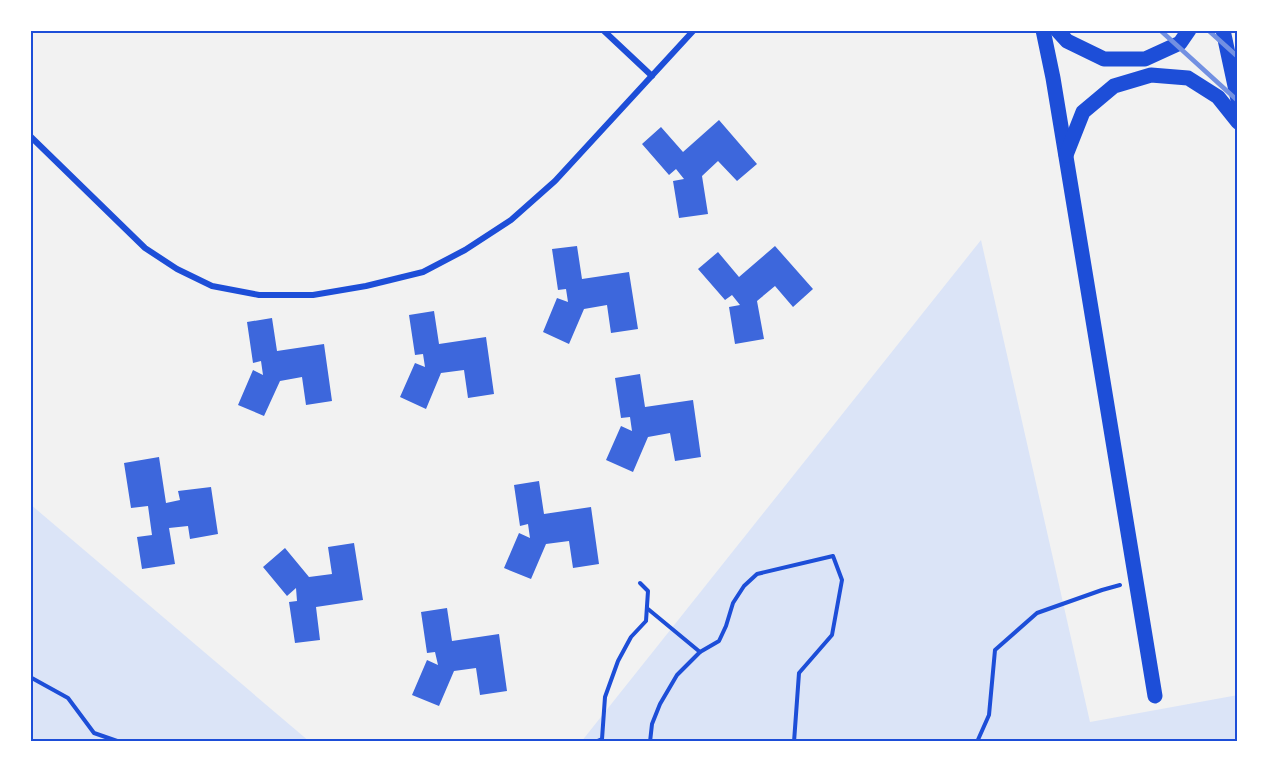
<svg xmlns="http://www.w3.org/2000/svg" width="1268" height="772" viewBox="0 0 1268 772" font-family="Overpass,sans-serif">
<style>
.green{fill:#dbe4f7}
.building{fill:#3d67dc}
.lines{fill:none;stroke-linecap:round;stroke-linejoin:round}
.path{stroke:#1d4ed8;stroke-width:4}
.minor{stroke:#1d4ed8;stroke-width:6}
.primary{stroke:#1d4ed8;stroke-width:15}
.rail{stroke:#7290e2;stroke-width:4.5}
.neatline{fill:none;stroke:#1d4ed8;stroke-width:2}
</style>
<rect width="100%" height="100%" fill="#f2f2f2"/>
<g class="green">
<polygon points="981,240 1090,722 1238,695 1238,742 581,742"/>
<polygon points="30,504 310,742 30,742"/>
</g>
<g class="building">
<polygon points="719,120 757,164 737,181 718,161 702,176 708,214 679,218 673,181 684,179 676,169 669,175 642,144 661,127 683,152"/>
<polygon points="577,246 582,279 629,272 638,329 611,333 607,305 584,309 569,344 543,332 557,298 568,302 566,289 558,290 552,249"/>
<polygon points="775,246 813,289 793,307 775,286 757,301 764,339 735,344 729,307 740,305 732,295 725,300 698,269 718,252 739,277"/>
<polygon points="434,311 439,344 486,337 494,394 468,398 464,370 441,373 426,409 400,397 415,363 425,367 423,354 415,355 409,315"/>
<polygon points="272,318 277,351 324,344 332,401 306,405 302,377 280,381 264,416 238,405 253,370 263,375 261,361 253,363 247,322"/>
<polygon points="640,374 645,407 693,400 701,457 675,461 670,433 648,437 633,472 606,460 621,426 632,431 630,417 621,418 615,378"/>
<polygon points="159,457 166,503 180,500 178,491 211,487 218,534 190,539 188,526 169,528 175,564 142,569 137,537 152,535 148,506 131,508 124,463"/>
<polygon points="539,481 544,514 591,507 599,564 573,568 569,541 546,544 531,579 504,568 519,533 530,538 528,524 520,526 514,485"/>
<polygon points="354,543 363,600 316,607 320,640 295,643 289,602 297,601 296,588 287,596 263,567 285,548 309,577 332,574 328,547"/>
<polygon points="447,608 452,641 499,634 507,691 480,695 476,668 454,671 439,706 412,695 427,660 438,665 435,652 427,653 421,612"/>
</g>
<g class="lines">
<g class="path">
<polyline points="648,609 700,652"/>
<polyline points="30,677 68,698 94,733 120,742"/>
<polyline points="595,742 602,739 605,697 618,661 631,637 646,621 648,591 640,583"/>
<polyline points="650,742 652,724 660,704 677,675 700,652 719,641 726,626 733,603 744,586 757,574 833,556 842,580 832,635 799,673 794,742"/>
<polyline points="977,742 989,715 995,650 1037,613 1102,590 1120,585"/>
</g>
<g class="minor">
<polyline points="603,30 652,76"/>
<polyline points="30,136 145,248 177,269 212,286 259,295 313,295 366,286 423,272 465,250 511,220 555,181 694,30"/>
</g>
<g class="primary">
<polyline points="1043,30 1053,78 1155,696"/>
<polyline points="1057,30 1067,41 1104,59 1145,59 1180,43 1189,30"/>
<polyline points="1223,30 1238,100"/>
<polyline points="1066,155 1083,112 1114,86 1151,75 1188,78 1218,97 1238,122"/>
</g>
<g class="rail">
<polyline points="1160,30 1238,101"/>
<polyline points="1208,30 1238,57"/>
</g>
</g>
<rect width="1268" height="772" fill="none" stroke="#ffffff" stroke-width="63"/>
<rect x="32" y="32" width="1204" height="708" class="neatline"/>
</svg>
